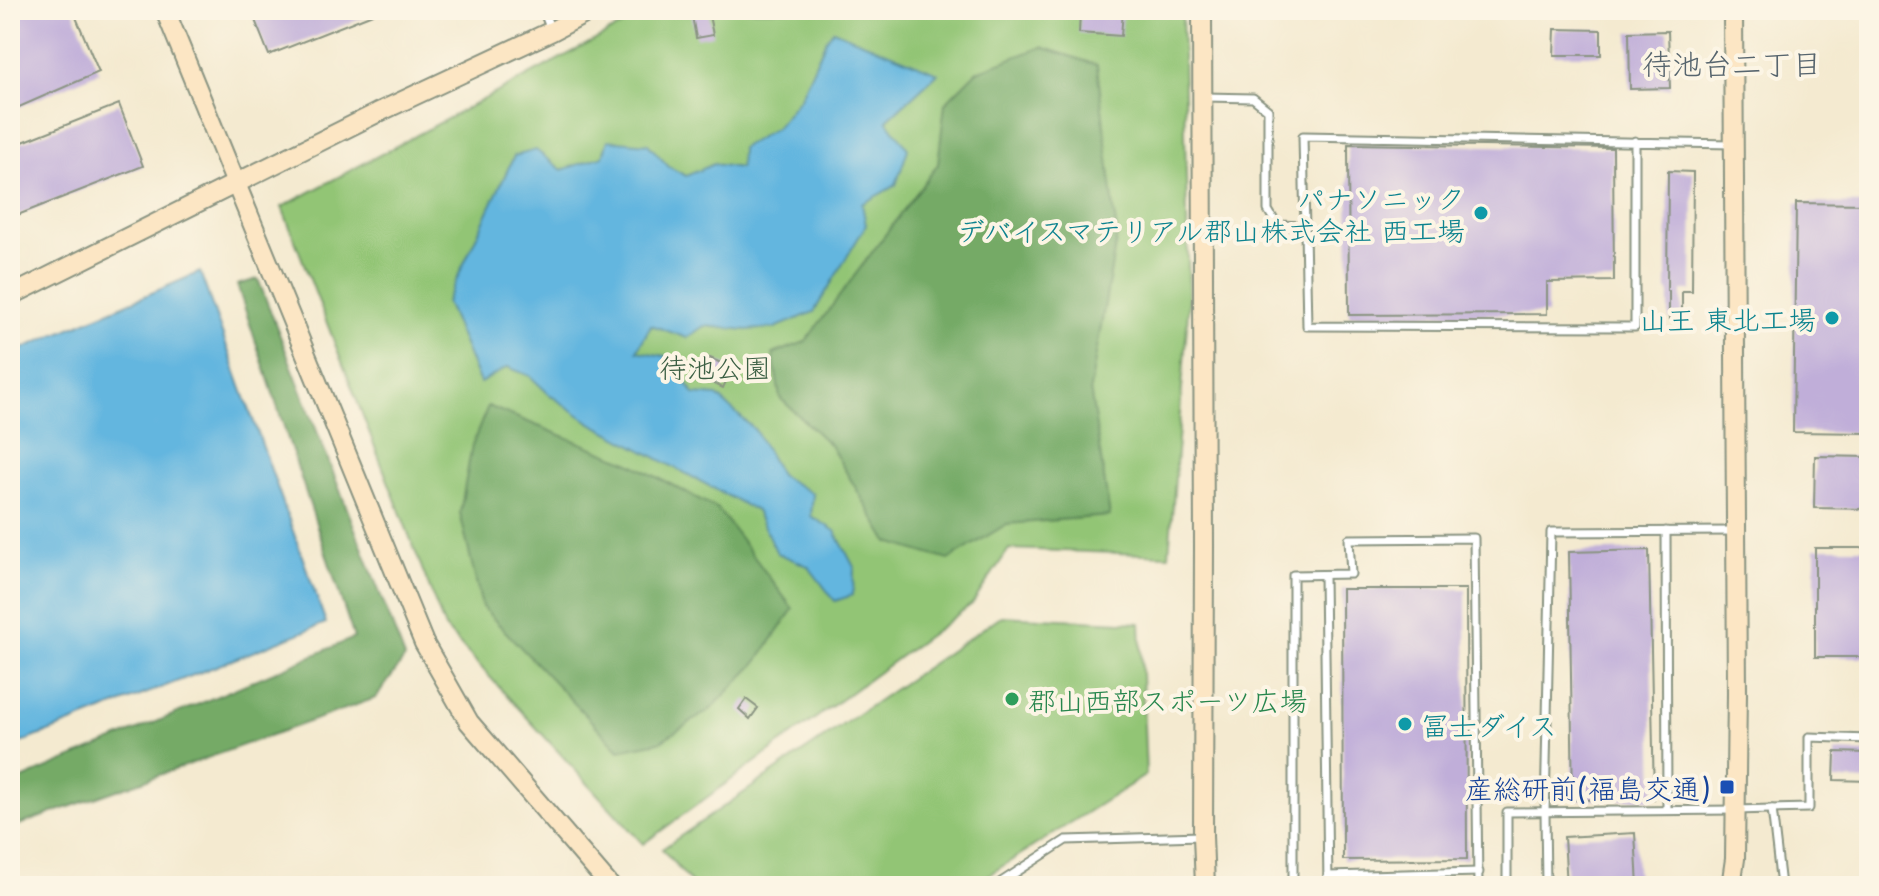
<svg xmlns="http://www.w3.org/2000/svg" width="1879" height="896" viewBox="0 0 1879 896" font-family="'Playpen Sans','Klee One',sans-serif">
<style>
.green{fill:#92c575;stroke:#588154;stroke-width:2}
.forest{fill:#75aa66;stroke:#4a744d;stroke-width:2}
.water{fill:#63b6df;stroke:#417a8a;stroke-width:2}
.building{fill:#c0aed9}
.lines{fill:none;stroke-linecap:round;stroke-linejoin:round}
.lane-casing{stroke:#8a9482;stroke-width:11}
.secondary-casing{stroke:#8a9482;stroke-width:22}
.lane{stroke:#fff;stroke-width:7}
.secondary{stroke:#fce6c4;stroke-width:18}
.culture-dot{fill:#0f9aa8;stroke:#fcf5e5;stroke-width:3}
.leisure-dot{fill:#2e9e5b;stroke:#fcf5e5;stroke-width:3}
.transit-dot{fill:#1a4fb4;stroke:#fcf5e5;stroke-width:3}
.labels{text-anchor:middle;dominant-baseline:central;stroke-width:8;stroke-linejoin:round;paint-order:stroke}
.culture-label{font-size:28px;fill:#0d838f;stroke:#fcf5e5;text-anchor:end}
.park-label{font-size:28px;fill:#3c5f44;stroke:#fcf5e5}
.leisure-label{font-size:28px;fill:#27864d;stroke:#fcf5e5;text-anchor:start}
.transit-label{font-size:28px;fill:#164399;stroke:#fcf5e5;text-anchor:end}
.neighbourhood-label{font-size:30px;fill:#57656e;stroke:#fcf5e5}
</style>
<rect width="100%" height="100%" fill="#fcf5e5"/>
<filter id="ink" filterUnits="userSpaceOnUse"><feTurbulence type="fractalNoise" baseFrequency=".0125" numOctaves="2"/><feDisplacementMap in="SourceGraphic" scale="16" xChannelSelector="R" yChannelSelector="G"/><feConvolveMatrix kernelMatrix="1 2 1 2 8 2 1 2 1" color-interpolation-filters="sRGB"/></filter>
<filter id="wash" filterUnits="userSpaceOnUse"><feTurbulence type="fractalNoise" baseFrequency=".006" numOctaves="4" result="noise"/><feDisplacementMap in="SourceGraphic" scale="32" xChannelSelector="R" yChannelSelector="G"/><feGaussianBlur stdDeviation="1.8" result="paint"/><feColorMatrix in="noise" values="0 0 0 0 0 0 0 0 0 0 0 0 0 0 0 0 0 1.4 0 .05"/><feComposite in="paint" operator="in"/></filter>
<g filter="url(#wash)">
<rect width="100%" height="100%" fill="#f4ead0"/>
<g class="green">
<polygon points="651,10 1182,10 1189,298 1169,555 1009,549 972,604 643,844 445,628 282,207"/>
<polygon points="1001,616 1140,623 1146,775 971,886 694,886 662,849"/>
</g>
<g class="forest">
<polygon points="1042,47 1097,65 1117,235 1090,389 1110,516 1007,524 948,560 888,542 830,445 780,398 773,354 805,342 938,164 945,103 977,71"/>
<polygon points="258,279 405,658 376,698 10,828 10,784 354,638 237,285"/>
<polygon points="488,406 628,462 718,509 793,609 756,663 710,710 659,742 619,750 482,607 460,513 472,445"/>
</g>
<g class="water">
<polygon points="833,30 938,73 887,120 908,149 896,185 862,204 866,225 814,312 775,328 747,330 704,326 687,338 651,325 637,351 670,357 694,394 717,396 755,430 780,475 813,494 811,516 835,531 854,567 853,595 835,601 808,566 777,553 756,511 591,423 550,395 530,376 508,367 480,383 446,302 514,156 536,150 562,170 603,156 608,140 648,144 669,167 686,176 714,164 740,168 741,148 777,127 801,96 826,40"/>
<polygon points="200,272 326,623 10,747 10,354"/>
</g>
<g id="blocks">
<g class="building">
<polygon points="10,10 73,10 99,72 10,111"/>
<polygon points="251,10 380,10 380,11 269,55"/>
<polygon points="691,10 708,10 713,35 696,38"/>
<polygon points="1080,10 1123,11 1121,36 1079,33"/>
<polygon points="1555,29 1601,30 1601,55 1554,55"/>
<polygon points="1668,31 1670,88 1630,89 1629,32"/>
<polygon points="119,104 143,166 10,218 10,147"/>
<polygon points="1348,144 1613,148 1614,281 1547,282 1547,314 1349,315"/>
<polygon points="1668,171 1693,172 1692,291 1682,291 1682,320 1669,319 1669,291 1667,291"/>
<polygon points="1796,203 1869,204 1869,433 1793,432"/>
<polygon points="710,358 732,368 723,388 699,377"/>
<polygon points="1815,456 1869,457 1869,509 1814,508"/>
<rect x="1815" y="548" width="54" height="109"/>
<polygon points="1649,550 1654,799 1573,800 1569,552"/>
<polygon points="1342,589 1466,589 1467,859 1343,860"/>
<polygon points="746,699 758,708 750,719 739,709"/>
<polygon points="1835,752 1869,753 1869,781 1834,780"/>
<polygon points="1635,833 1638,886 1567,886 1564,837"/>
</g>
</g>
</g>
<g filter="url(#ink)">
<use href="#blocks" fill-opacity="0" stroke="#8a9482" stroke-width="2"/>
<g class="lines">
<defs>
<g id="lane">
<polyline points="543,10 551,30"/>
<polyline points="1205,97 1253,98 1268,110 1268,210 1277,225 1306,226"/>
<polyline points="1635,141 1635,327 1307,326 1303,136 1732,144"/>
<polyline points="1666,531 1667,810"/>
<polyline points="1324,575 1328,886"/>
<polyline points="1772,809 1781,886"/>
<polyline points="1328,876 1479,872"/>
<polyline points="995,886 1066,840 1201,836"/>
<polyline points="1293,886 1293,575 1351,574 1349,539 1474,538 1478,886"/>
<polyline points="1507,886 1507,812 1736,810 1809,808 1809,737 1869,739"/>
<polyline points="1546,886 1545,812 1551,532 1734,531"/>
</g>
<g id="secondary">
<polyline points="165,10 424,643 469,722 610,886"/>
<polyline points="1202,10 1204,546 1203,836 1205,886"/>
<polyline points="10,296 377,113 552,31 592,10"/>
<polyline points="1731,886 1735,859 1737,693 1733,10"/>
</g>
</defs>
<use href="#lane" class="lane-casing"/>
<use href="#secondary" class="secondary-casing"/>
<use href="#lane" class="lane"/>
<use href="#secondary" class="secondary"/>
</g>
</g>
<g class="culture-dot">
<circle cx="1481" cy="213" r="8"/>
<circle cx="1832" cy="318" r="8"/>
<circle cx="1405" cy="724" r="8"/>
</g>
<circle class="leisure-dot" cx="1012" cy="699" r="8"/>
<rect class="transit-dot" x="1719" y="779" width="16" height="16" rx="4"/>
<g class="labels">
<g class="culture-label">
<text x="1465" y="197">パナソニック<tspan x="1465" dy="32">デバイスマテリアル郡山株式会社 西工場</tspan></text>
<text x="1816" y="318">山王 東北工場</text>
<text x="1421" y="724" text-anchor="start">冨士ダイス</text>
</g>
<g class="park-label">
<text x="715" y="366">待池公園</text>
</g>
<g class="leisure-label">
<text x="1028" y="699">郡山西部スポーツ広場</text>
</g>
<g class="transit-label">
<text x="1711" y="787">産総研前(福島交通)</text>
</g>
<g class="neighbourhood-label">
<text x="1732" y="62">待池台二丁目</text>
</g>
</g>
<rect width="1879" height="896" fill="none" stroke="#fcf5e5" stroke-width="40"/>
</svg>
